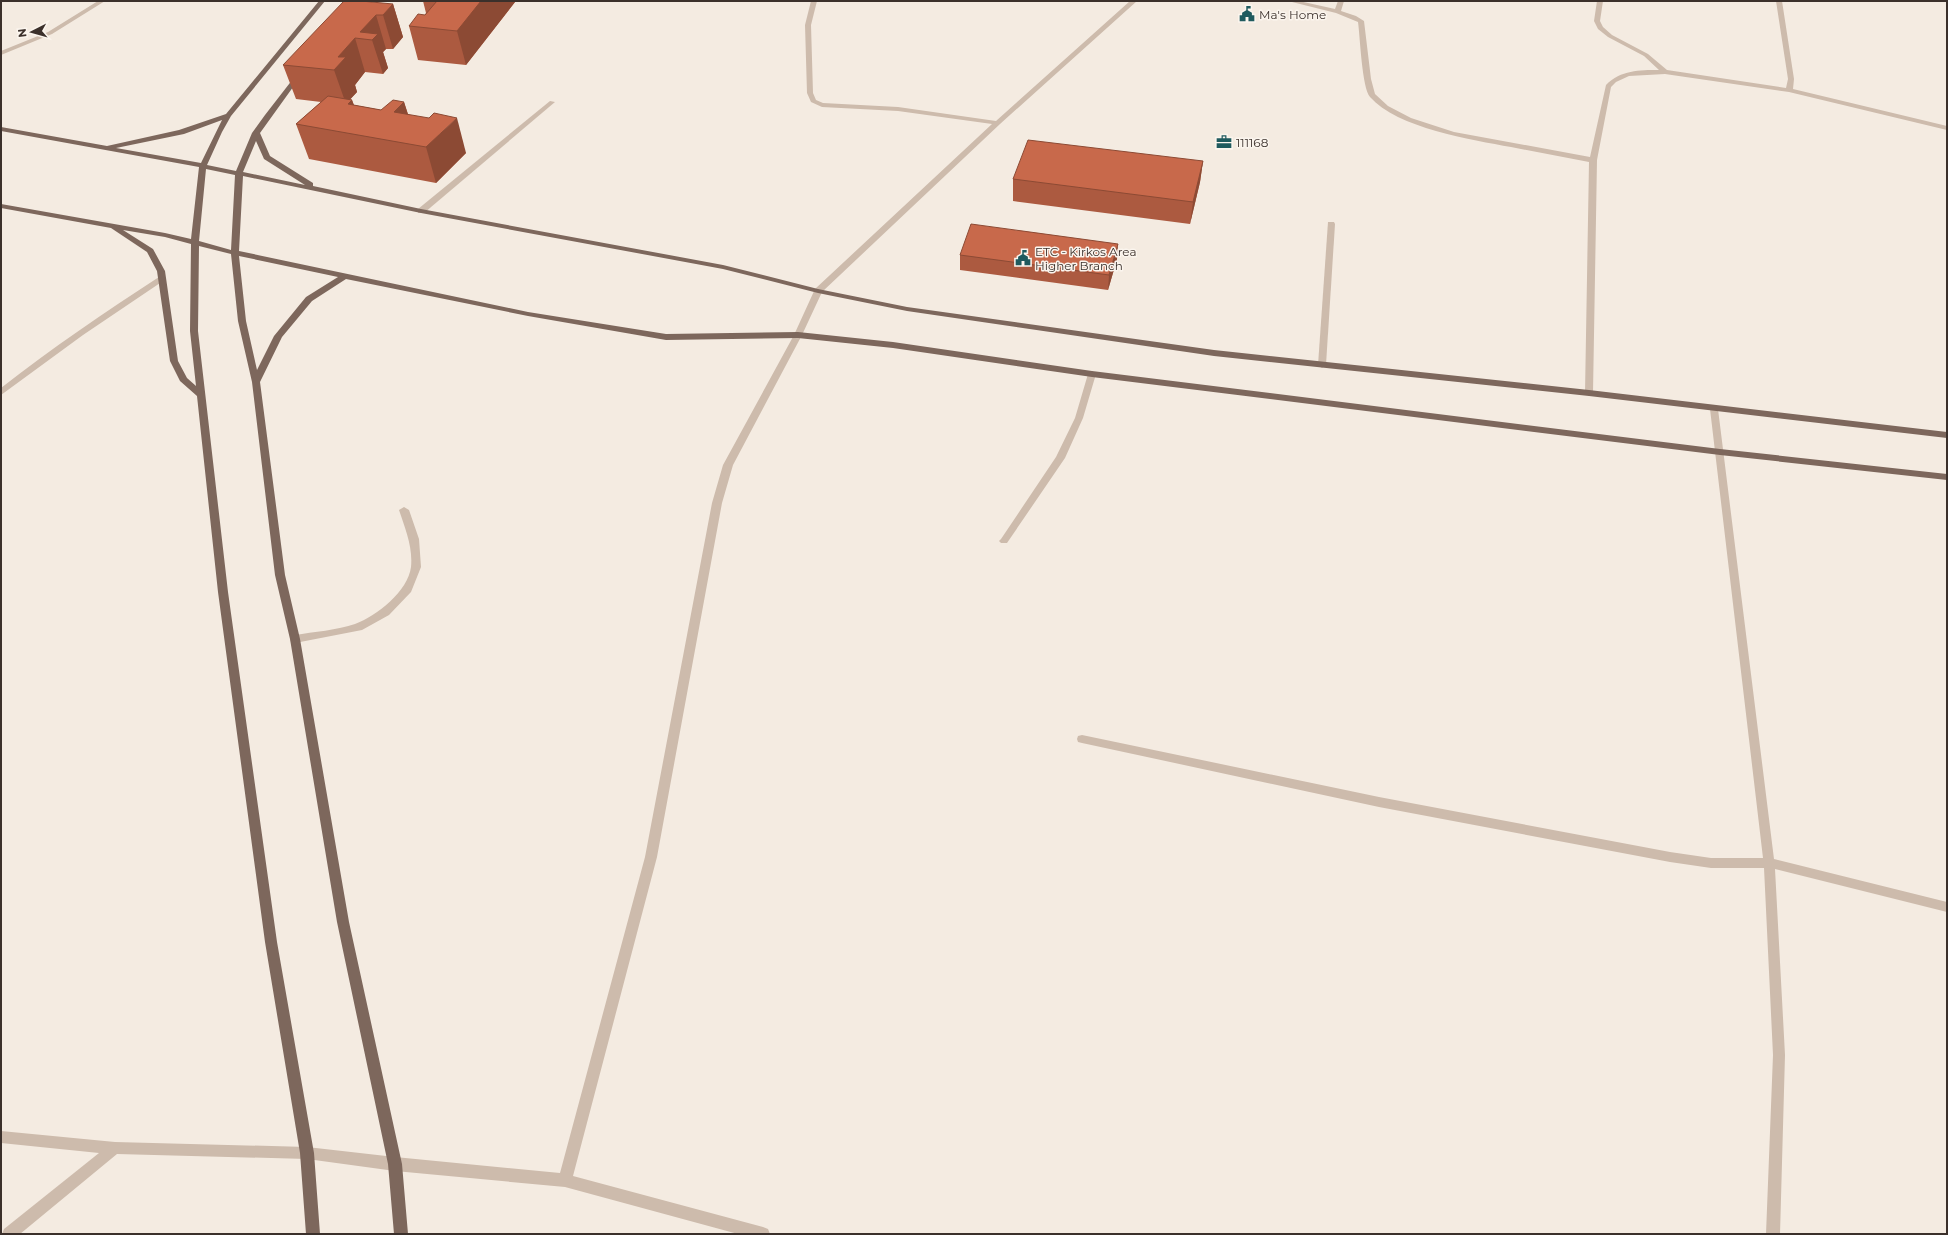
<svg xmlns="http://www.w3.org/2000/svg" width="1948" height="1235" viewBox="0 0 1948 1235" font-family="Montserrat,sans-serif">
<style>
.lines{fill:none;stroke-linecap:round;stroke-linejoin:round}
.minor{fill:#cdbbac;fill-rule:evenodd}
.major{fill:#7d675c;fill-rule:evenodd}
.wall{fill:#ac5a40}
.shaded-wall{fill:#8c4a34}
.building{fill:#c8694b;stroke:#8c4a34}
.labels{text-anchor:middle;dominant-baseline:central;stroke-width:3;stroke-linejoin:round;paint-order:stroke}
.far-poi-label{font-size:12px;fill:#3b302b;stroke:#fbf5ee;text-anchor:start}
</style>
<rect width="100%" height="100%" fill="#f4ebe1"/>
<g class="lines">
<g class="minor">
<polygon points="98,1 105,1 52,34 1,55 1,51 48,32"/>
<polygon points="811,1 817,1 811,25 813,93 816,100 823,103 898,107 996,121 1130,1 1137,1 1000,124 822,292 802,335 733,465 722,503 657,857 573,1176 763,1227 768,1229 770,1234 738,1234 565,1187 395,1171 307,1159 117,1154 20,1234 2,1234 4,1229 99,1153 1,1143 1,1131 115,1142 307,1147 395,1157 560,1173 645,857 712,503 723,465 794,335 815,289 992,124 898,111 822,107 811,102 807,93 805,25"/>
<path d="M1288,1H1299L1335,9L1338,1H1344L1341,11L1356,16L1364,21L1371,79L1375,94L1388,106L1411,118L1454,132L1590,157L1606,85C1621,70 1639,70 1659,70L1644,56L1608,37L1598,29L1594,21L1597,1H1603L1600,21L1603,27L1612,35L1648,54L1667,70L1786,88L1788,79L1776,1H1782L1794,79L1793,89L1947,126V130L1789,92L1665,74L1629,76L1616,82L1611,87L1597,160L1593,393L1589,396L1585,393L1589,162C1563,157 1537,152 1511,147C1472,140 1397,128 1370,97C1362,88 1360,36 1358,22L1336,13Z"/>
<polygon points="550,101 555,102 424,213 418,213 418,209"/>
<polygon points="1328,222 1334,222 1335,224 1326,365 1322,368 1318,365"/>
<path d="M159,277H162L166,279L83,335L1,395V388C52,348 105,312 159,277Z"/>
<polygon points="1092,371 1096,374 1083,418 1065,458 1007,543 1001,543 999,541 1001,539 1056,457 1075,418 1088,374"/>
<polygon points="1714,406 1718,409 1774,859 1947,902 1947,912 1775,869 1785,1055 1780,1234 1766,1234 1773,1055 1764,868 1711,868 1670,862 1379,807 1082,743 1078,742 1077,739 1078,736 1082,735 1379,797 1670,852 1711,858 1763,858 1710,409"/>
<path d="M404,507L409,510L419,539L421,567L411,592L389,615L362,630L295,643L291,642L290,639L291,636L295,635C313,632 338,630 355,624C377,616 408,591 411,567C413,547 405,528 399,510Z"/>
</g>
<path class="major" d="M319,1H325L231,116L222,132L207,165L236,171L252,133L265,115L296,75L298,74L301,76L260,133L270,156L313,183V186L421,209L723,265L818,289L907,307L1214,350L1589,390L1947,432V438L1589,396L1214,356L907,311L818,293L723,269L421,213L243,176L239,251L528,312L666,334L798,332L893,342L1092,371L1720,449L1947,474V480L1720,455L1092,377L893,348L798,338L666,340L528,316L346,279L312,301L282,337L260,382L285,575L300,639L349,922L402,1164L408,1234H394L388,1164L337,922L290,639L275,575L252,382L238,321L231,254L199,246L198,331L228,592L277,942L314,1153L320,1234H306L300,1153L265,942L218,592L197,396L180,381L170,361L157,271L147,252L111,228L1,208V204L165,233L191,239L199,167L1,131V127L107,146L179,130L226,114ZM222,120L201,163L116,148L184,134ZM256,141L264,159L305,185L243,172ZM206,169L235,175L231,250L199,241ZM123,230L165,237L191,244L190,331L196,386L187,378L178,361L165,271L153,249ZM239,256L338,277L306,297L274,336L257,370L246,321Z"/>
</g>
<g class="wall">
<polygon points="423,1 515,1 515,2 466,65 418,60 409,26 425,15 426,13"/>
<polygon points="393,4 403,37 393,49 386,49 383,52 388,68 383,74 365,72 355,85 357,92 350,99 352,100 354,105 381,110 404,102 408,114 466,153 436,183 309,159 296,124 321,102 296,99 283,65"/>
<polygon points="1203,161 1200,182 1190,224 1013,201 1013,179"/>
<polygon points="960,255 1117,259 1108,290 960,270"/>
</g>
<g class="shaded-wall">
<polygon points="481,1 515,1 515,2 466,65 457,31"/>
<polygon points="393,4 403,37 393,49 383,15"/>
<polygon points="376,15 386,49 383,52 388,68 383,74 372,40 360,32"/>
<polygon points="355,38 365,72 355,85 357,92 346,104 334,70 338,57"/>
<polygon points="352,100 364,135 348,104"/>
<polygon points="404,102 415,137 394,112"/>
<polygon points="457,118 466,153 436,183 426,147"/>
<polygon points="1203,161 1200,182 1190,224 1193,202"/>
<polygon points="1118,244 1117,259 1108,290 1109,275"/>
</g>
<g class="building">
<polygon points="344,1 361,1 393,4 383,15 376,15 360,32 378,34 372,40 355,38 338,57 346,57 334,70 283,65"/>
<polygon points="437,1 481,1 457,31 409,26 418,14 425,15"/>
<polygon points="328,96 352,100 348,104 381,110 393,100 404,102 394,112 429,118 434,113 457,118 426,147 296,124"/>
<polygon points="1028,140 1203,161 1193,202 1013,179"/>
<polygon points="971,224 1118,244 1109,275 960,255"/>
</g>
<defs>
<symbol id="civic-bare" viewBox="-9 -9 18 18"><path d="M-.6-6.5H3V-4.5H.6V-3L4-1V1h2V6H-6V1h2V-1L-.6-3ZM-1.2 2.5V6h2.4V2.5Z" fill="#1f5a5e" stroke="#fbf5ee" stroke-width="2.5" paint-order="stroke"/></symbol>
<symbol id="office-bare" viewBox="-9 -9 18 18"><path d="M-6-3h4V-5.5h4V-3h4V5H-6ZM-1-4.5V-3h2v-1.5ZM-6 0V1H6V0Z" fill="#1f5a5e" stroke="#fbf5ee" stroke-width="2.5" paint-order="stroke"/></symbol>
</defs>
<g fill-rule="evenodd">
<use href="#civic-bare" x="1236" y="3" width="22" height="22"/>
<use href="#office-bare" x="1213" y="131" width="22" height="22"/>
<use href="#civic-bare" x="1012" y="247" width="22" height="22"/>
</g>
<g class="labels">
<g class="far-poi-label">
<text x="1259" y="14">Ma's Home</text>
<text x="1236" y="142">111168</text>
<text x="1035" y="251">ETC - Kirkos Area<tspan x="1035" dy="14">Higher Branch</tspan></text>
</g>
</g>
<rect width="1948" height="1235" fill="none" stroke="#3b302b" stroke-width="4"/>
<g transform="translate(32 32) rotate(264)" stroke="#fbf5ee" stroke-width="3" paint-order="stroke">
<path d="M0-3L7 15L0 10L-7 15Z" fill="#3b302b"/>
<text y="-6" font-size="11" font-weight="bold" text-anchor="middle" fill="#3b302b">N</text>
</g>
</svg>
